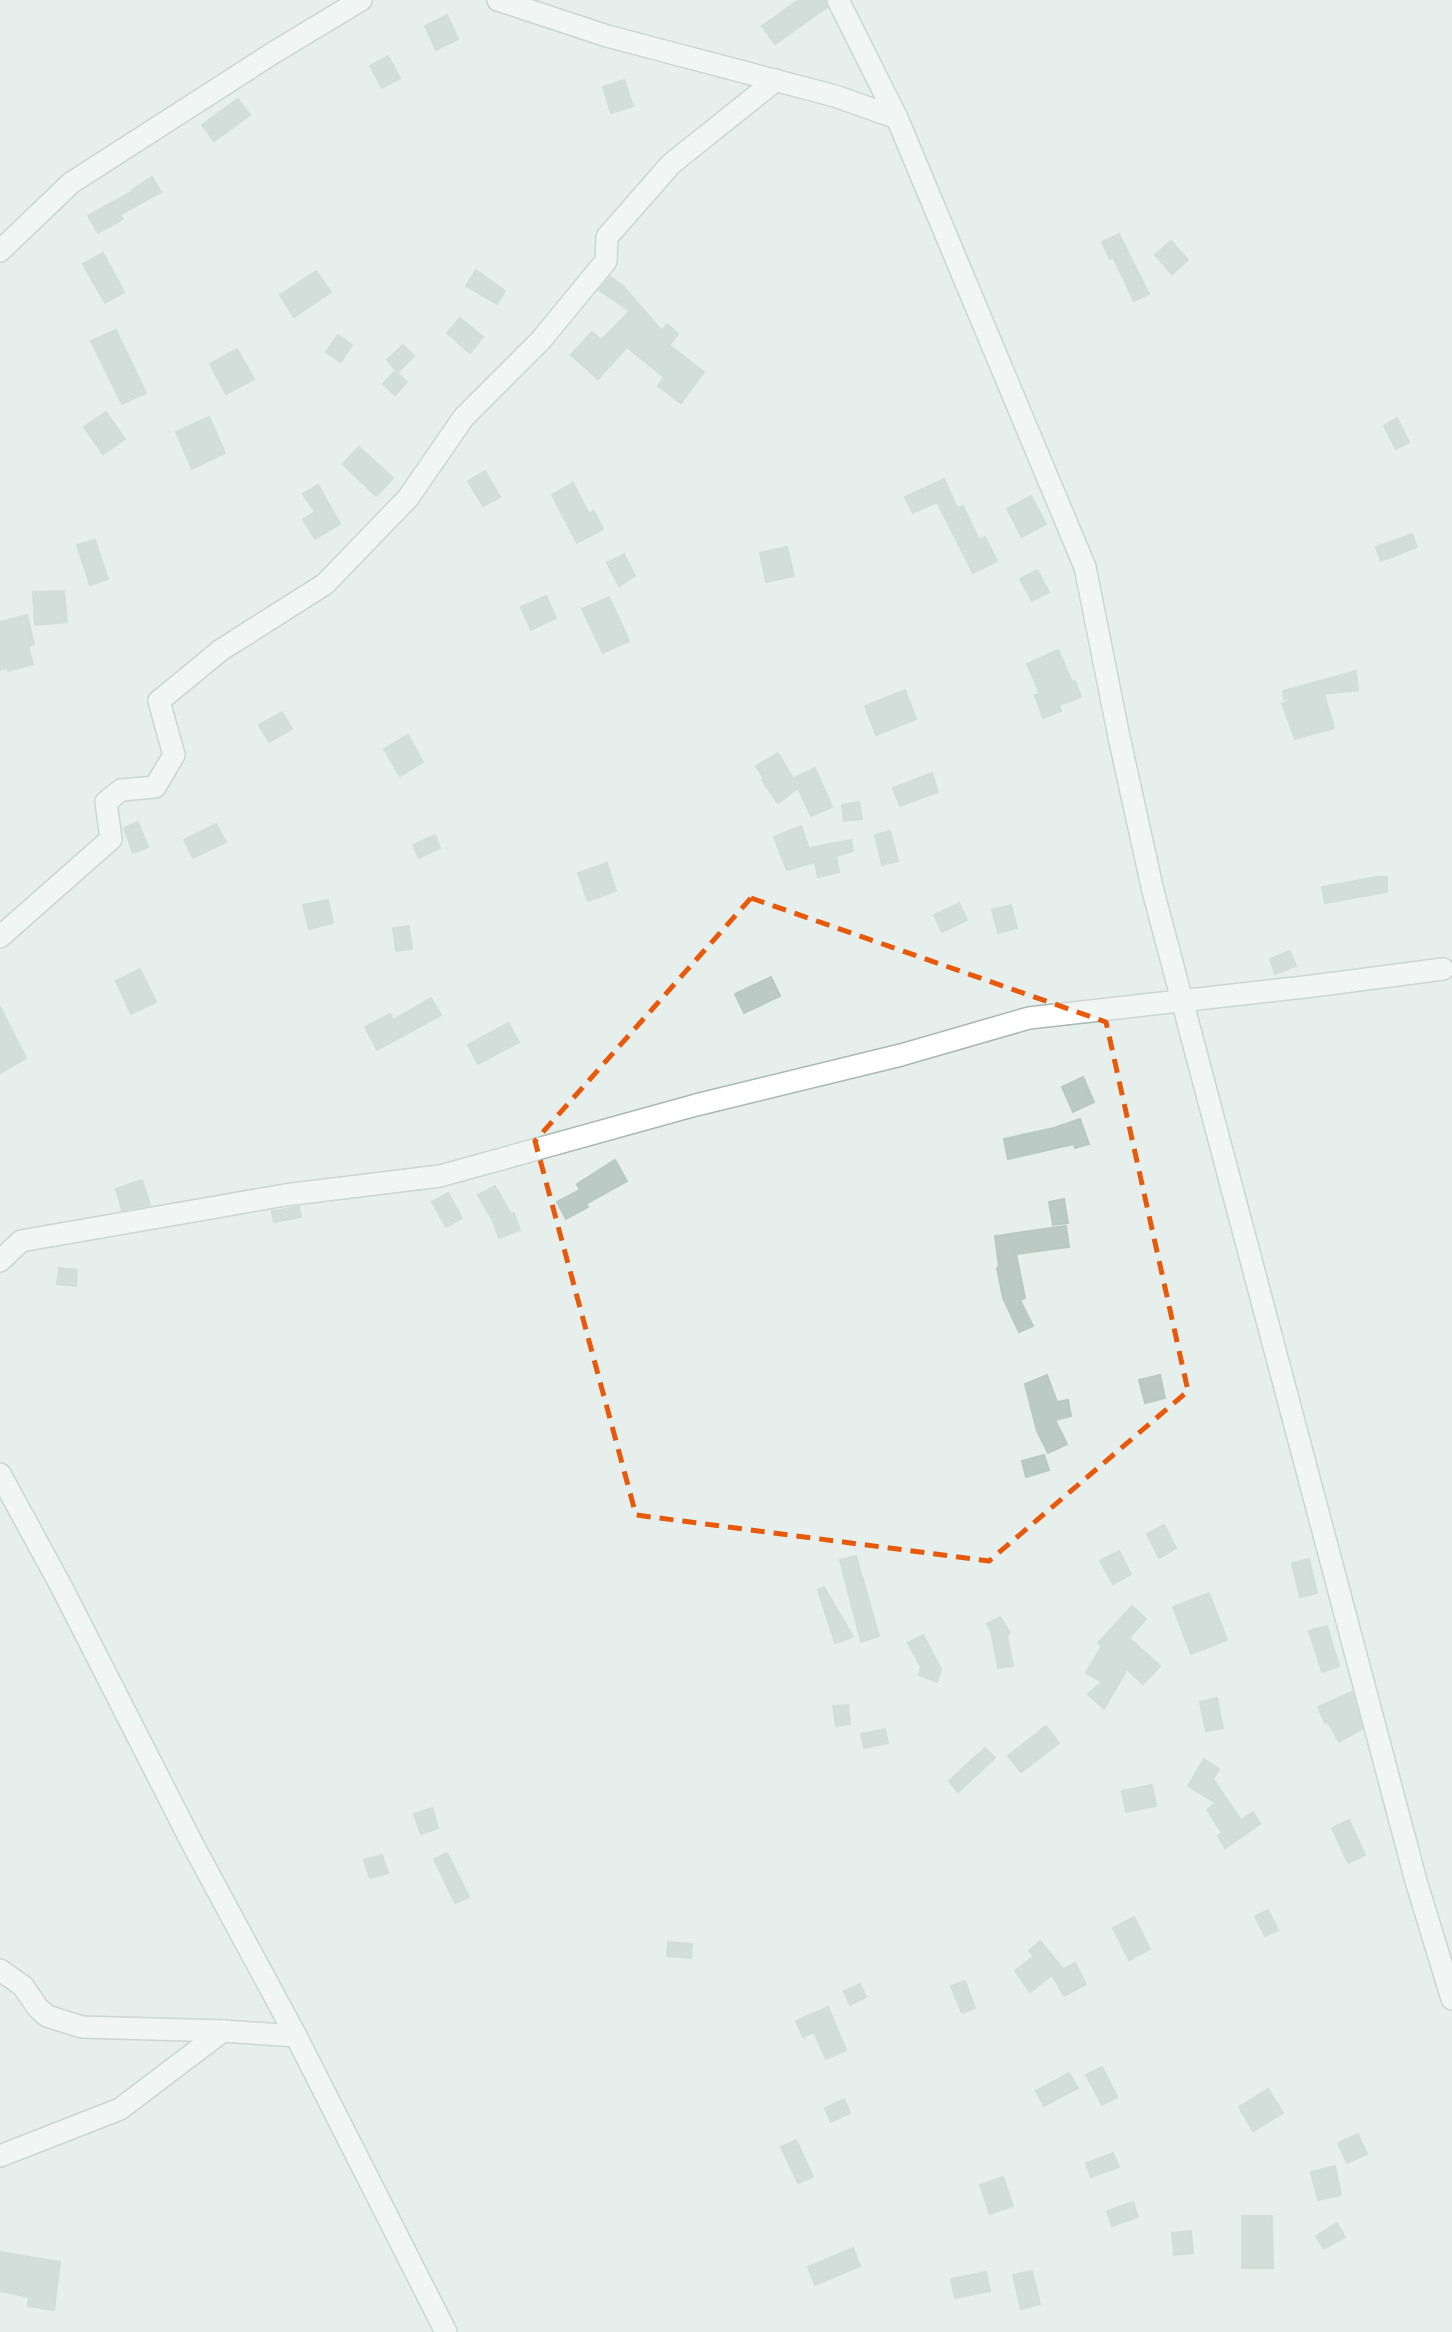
<svg xmlns="http://www.w3.org/2000/svg" width="1452" height="2332" viewBox="0 0 1452 2332" font-family="'Noto Sans',sans-serif">
<style>
.building{fill:#bbcac4;stroke:#b8c9c2;stroke-width:2}
.lines{fill:none;stroke-linecap:round;stroke-linejoin:round}
.minor-casing{stroke:#a8b8b2;stroke-width:24}
.minor{stroke:#fff;stroke-width:21}
.marked{fill:none;stroke:#e8590c;stroke-width:5;stroke-dasharray:14 9;stroke-linejoin:round}
</style>
<rect width="100%" height="100%" fill="#e6efeb"/>
<g class="building">
<polygon points="799,0 825,0 827,7 775,44 762,26"/>
<polygon points="447,15 458,39 436,50 425,26"/>
<polygon points="388,56 400,78 382,88 370,66"/>
<polygon points="624,80 633,106 611,113 603,87"/>
<polygon points="238,99 250,115 214,141 202,125"/>
<polygon points="152,177 161,192 120,215 123,219 98,233 88,216 133,191 132,190"/>
<polygon points="1119,234 1149,294 1134,301 1113,257 1110,259 1102,242"/>
<polygon points="1171,241 1188,260 1172,274 1155,255"/>
<polygon points="103,253 124,292 105,303 83,264"/>
<polygon points="476,270 505,291 497,304 466,286"/>
<polygon points="316,271 331,292 294,317 280,295"/>
<polygon points="610,277 622,285 662,331 667,324 678,334 669,345 704,372 681,403 658,386 664,377 627,347 598,379 571,355 592,332 601,340 630,311 599,290"/>
<polygon points="460,318 483,337 470,353 447,333"/>
<polygon points="116,330 146,393 122,404 91,341"/>
<polygon points="338,335 352,345 341,362 326,352"/>
<polygon points="403,345 414,356 398,372 387,360"/>
<polygon points="237,349 254,379 226,394 210,364"/>
<polygon points="395,371 407,382 395,395 383,384"/>
<polygon points="106,412 125,439 103,454 84,427"/>
<polygon points="209,417 225,453 192,469 176,432"/>
<polygon points="1397,418 1409,442 1396,449 1384,426"/>
<polygon points="359,447 393,478 376,496 343,464"/>
<polygon points="485,471 500,497 483,506 468,481"/>
<polygon points="944,479 957,508 963,506 979,540 985,537 997,561 973,573 937,502 913,513 905,497"/>
<polygon points="573,483 589,514 594,511 603,529 577,543 552,495"/>
<polygon points="318,485 340,524 315,539 303,519 315,512 303,494"/>
<polygon points="1031,496 1046,524 1022,537 1007,509"/>
<polygon points="1412,534 1417,547 1381,561 1376,547"/>
<polygon points="95,540 108,579 90,585 77,545"/>
<polygon points="787,547 794,576 766,582 760,553"/>
<polygon points="624,554 635,576 619,586 607,563"/>
<polygon points="1037,570 1049,592 1032,601 1020,579"/>
<polygon points="64,591 67,622 35,625 33,592"/>
<polygon points="546,596 556,618 531,630 521,607"/>
<polygon points="609,597 629,641 603,653 582,609"/>
<polygon points="27,615 34,644 28,646 33,664 8,671 8,668 0,670 0,622"/>
<polygon points="1058,650 1072,682 1075,681 1081,697 1059,705 1061,711 1043,718 1035,695 1040,694 1027,664"/>
<polygon points="1356,671 1358,690 1324,694 1334,728 1295,739 1282,703 1299,697 1284,699 1283,691"/>
<polygon points="905,690 916,719 876,735 865,706"/>
<polygon points="282,712 292,729 269,742 259,725"/>
<polygon points="408,735 423,762 400,776 384,749"/>
<polygon points="778,753 795,782 794,778 815,768 832,807 811,816 798,788 778,803 762,780 764,779 756,766"/>
<polygon points="932,773 938,792 900,806 893,788"/>
<polygon points="859,802 862,819 844,821 842,805"/>
<polygon points="138,822 148,847 133,853 124,828"/>
<polygon points="216,824 226,842 193,858 184,840"/>
<polygon points="801,826 809,848 851,840 853,851 836,856 839,872 818,877 815,862 787,870 774,837"/>
<polygon points="890,831 898,861 882,865 875,835"/>
<polygon points="435,835 440,848 419,858 413,845"/>
<polygon points="607,863 616,891 588,901 578,873"/>
<polygon points="1377,877 1387,877 1387,892 1325,903 1322,887"/>
<polygon points="328,900 333,923 309,929 303,905"/>
<polygon points="959,903 967,920 942,932 934,915"/>
<polygon points="1011,905 1017,928 998,933 992,910"/>
<polygon points="409,926 412,949 396,951 393,928"/>
<polygon points="1290,951 1296,966 1275,974 1270,959"/>
<polygon points="140,969 156,1002 131,1014 116,981"/>
<polygon points="771,977 780,996 744,1013 735,994"/>
<polygon points="431,998 441,1015 377,1050 365,1027 390,1014 393,1020"/>
<polygon points="0,1007 26,1058 0,1073"/>
<polygon points="508,1023 519,1042 478,1064 468,1045"/>
<polygon points="1083,1077 1094,1102 1073,1112 1062,1087"/>
<polygon points="1080,1119 1089,1144 1075,1148 1074,1144 1008,1159 1004,1139 1054,1128"/>
<polygon points="615,1160 627,1181 586,1204 588,1207 566,1219 557,1202 580,1190 577,1184"/>
<polygon points="142,1180 150,1205 122,1210 116,1189"/>
<polygon points="495,1186 511,1214 514,1213 520,1230 499,1238 493,1221 478,1195"/>
<polygon points="448,1193 462,1218 446,1227 432,1202"/>
<polygon points="1064,1199 1068,1223 1053,1225 1049,1202"/>
<polygon points="299,1207 301,1217 274,1222 272,1211"/>
<polygon points="1066,1226 1069,1247 1016,1254 1025,1298 1020,1300 1033,1326 1019,1332 1003,1298 997,1268 999,1267 995,1236"/>
<polygon points="59,1268 77,1270 76,1286 57,1284"/>
<polygon points="1047,1375 1057,1402 1068,1400 1071,1416 1055,1420 1067,1444 1048,1453 1037,1431 1025,1384"/>
<polygon points="1160,1375 1165,1398 1145,1403 1139,1380"/>
<polygon points="1044,1455 1049,1470 1026,1477 1022,1461"/>
<polygon points="1164,1525 1176,1548 1159,1558 1147,1534"/>
<polygon points="1119,1551 1131,1574 1113,1584 1100,1561"/>
<polygon points="856,1556 879,1636 861,1642 840,1560"/>
<polygon points="1309,1559 1317,1593 1300,1597 1292,1563"/>
<polygon points="824,1587 853,1637 835,1643 818,1590"/>
<polygon points="1209,1593 1227,1640 1191,1654 1173,1607"/>
<polygon points="1132,1606 1146,1619 1129,1638 1160,1666 1143,1684 1127,1669 1104,1709 1088,1694 1102,1682 1086,1673 1102,1646 1098,1643"/>
<polygon points="1000,1617 1010,1633 1007,1635 1013,1666 998,1668 991,1631 987,1624"/>
<polygon points="1327,1626 1339,1666 1322,1672 1309,1631"/>
<polygon points="923,1635 941,1669 937,1682 919,1675 921,1667 908,1643"/>
<polygon points="1352,1692 1362,1729 1339,1742 1328,1722 1325,1723 1318,1707"/>
<polygon points="1217,1698 1223,1728 1206,1731 1200,1702"/>
<polygon points="848,1705 850,1724 836,1726 833,1706"/>
<polygon points="1046,1726 1059,1743 1021,1772 1008,1756"/>
<polygon points="885,1729 888,1743 864,1748 861,1734"/>
<polygon points="985,1748 995,1758 958,1792 949,1781"/>
<polygon points="1204,1759 1219,1769 1213,1779 1241,1820 1253,1812 1260,1824 1225,1848 1218,1836 1222,1833 1207,1810 1216,1803 1188,1786"/>
<polygon points="1152,1785 1156,1806 1126,1812 1122,1791"/>
<polygon points="432,1808 438,1828 421,1834 414,1814"/>
<polygon points="1349,1820 1365,1855 1348,1863 1332,1828"/>
<polygon points="447,1853 469,1897 455,1903 434,1859"/>
<polygon points="382,1855 388,1873 370,1878 364,1860"/>
<polygon points="1268,1910 1278,1930 1265,1936 1255,1916"/>
<polygon points="1134,1917 1150,1949 1129,1960 1113,1928"/>
<polygon points="1040,1941 1063,1969 1075,1963 1086,1984 1064,1996 1052,1975 1030,1992 1015,1971 1034,1956 1029,1951"/>
<polygon points="668,1942 692,1944 691,1958 667,1956"/>
<polygon points="965,1981 975,2008 962,2013 951,1986"/>
<polygon points="860,1984 866,1997 850,2005 844,1991"/>
<polygon points="828,2007 846,2050 826,2059 814,2032 803,2037 796,2021"/>
<polygon points="1102,2067 1117,2097 1102,2105 1086,2075"/>
<polygon points="1069,2073 1078,2088 1044,2106 1036,2091"/>
<polygon points="1268,2089 1283,2113 1253,2131 1239,2107"/>
<polygon points="844,2099 850,2113 831,2122 825,2108"/>
<polygon points="1358,2134 1367,2154 1347,2163 1338,2143"/>
<polygon points="796,2140 813,2177 798,2183 781,2147"/>
<polygon points="1113,2153 1119,2167 1091,2177 1086,2163"/>
<polygon points="1335,2166 1341,2195 1318,2200 1311,2172"/>
<polygon points="1003,2177 1013,2206 990,2214 980,2185"/>
<polygon points="1133,2202 1138,2217 1112,2226 1107,2211"/>
<polygon points="1242,2216 1272,2216 1273,2268 1242,2268"/>
<polygon points="1337,2223 1345,2237 1324,2249 1316,2236"/>
<polygon points="1191,2231 1193,2253 1174,2255 1172,2233"/>
<polygon points="853,2248 860,2266 815,2285 808,2267"/>
<polygon points="0,2252 60,2262 54,2310 28,2306 29,2297 0,2291"/>
<polygon points="1032,2271 1040,2304 1021,2309 1013,2275"/>
<polygon points="986,2272 990,2291 955,2298 951,2279"/>
</g>
<g class="lines">
<defs>
<g id="minor">
<polyline points="498,0 607,36 835,96 897,118"/>
<polyline points="838,0 897,118 1085,567 1119,737 1153,891 1416,1881 1452,1999"/>
<polyline points="0,251 71,183 273,53 361,0"/>
<polyline points="0,937 111,839 106,802 121,790 155,787 174,755 159,701 221,650 325,584 408,498 464,417 541,340 606,261 607,237 671,164 776,80"/>
<polyline points="0,1261 21,1241 285,1195 440,1176 696,1105 901,1055 1029,1018 1313,986 1443,969"/>
<polyline points="0,1474 61,1586 192,1843 296,2036 446,2332"/>
<polyline points="0,1970 23,1986 38,2008 47,2016 82,2027 223,2031 296,2036"/>
<polyline points="0,2156 120,2109 223,2031"/>
</g>
</defs>
<use href="#minor" class="minor-casing"/>
<use href="#minor" class="minor"/>
</g>
<path d="M0 0H1452V2332H0ZM751,898L1106,1022L1188,1391L989,1561L636,1515L535,1141Z" fill="#e6efeb" fill-opacity=".55" fill-rule="evenodd"/>
<path class="marked" d="M751,898L1106,1022L1188,1391L989,1561L636,1515L535,1141Z"/>
</svg>
